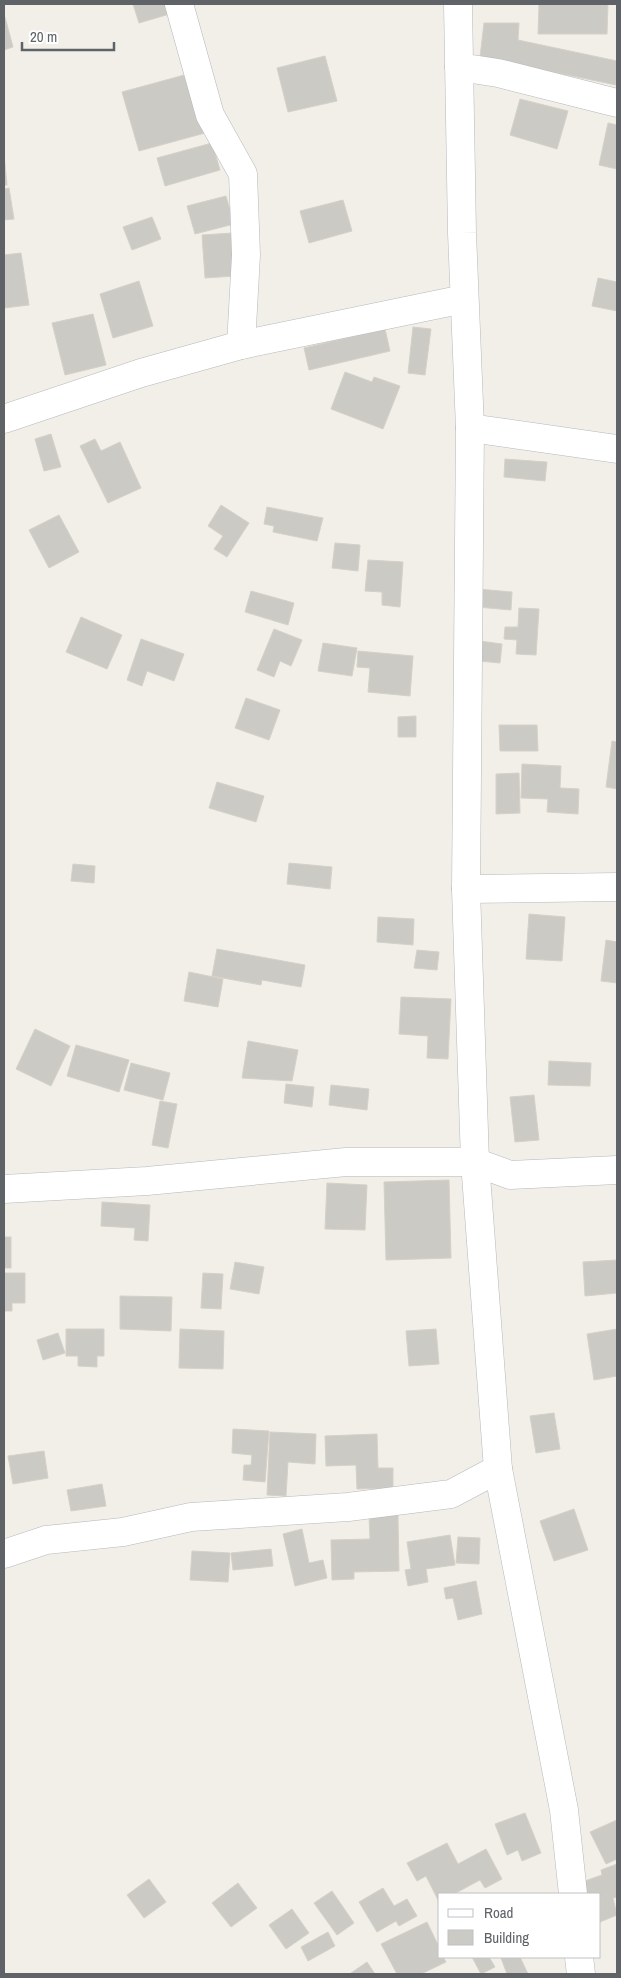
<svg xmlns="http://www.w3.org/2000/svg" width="621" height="1978" viewBox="0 0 621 1978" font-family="'Archivo Narrow',sans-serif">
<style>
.building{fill:#cccac5;stroke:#d6d1c6}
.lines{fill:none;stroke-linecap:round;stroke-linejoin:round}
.minor-casing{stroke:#b5b8bc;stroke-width:29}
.minor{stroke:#fff;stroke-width:28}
</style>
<rect width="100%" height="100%" fill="#f1efe8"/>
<g class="building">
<polygon points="133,4 170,4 173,13 139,23"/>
<polygon points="539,4 608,4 607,34 538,34"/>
<polygon points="5,17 13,47 4,50 4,17"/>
<polygon points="484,23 519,23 518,40 617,61 616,85 480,57"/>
<polygon points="325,56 337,101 288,112 277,68"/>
<polygon points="188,74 205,133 139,151 122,92"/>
<polygon points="520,99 568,111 557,149 510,135"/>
<polygon points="608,123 617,125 617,169 599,165"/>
<polygon points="212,143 220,170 165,186 157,158"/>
<polygon points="4,155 7,185 4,185"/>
<polygon points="9,188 14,219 4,220 4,189"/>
<polygon points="226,196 234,224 195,234 187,206"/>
<polygon points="343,200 352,231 309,243 300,211"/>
<polygon points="152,217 161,239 132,250 123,227"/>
<polygon points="232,233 235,276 205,278 202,235"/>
<polygon points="21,253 29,305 4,308 4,255"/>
<polygon points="598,278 617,282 617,311 592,306"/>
<polygon points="139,281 153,326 113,338 100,294"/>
<polygon points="93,314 106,365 65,375 52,323"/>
<polygon points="413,327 431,329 425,375 408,373"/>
<polygon points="385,329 390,351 309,370 304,348"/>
<polygon points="345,372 372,382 374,377 400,386 383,429 331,409"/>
<polygon points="51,434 61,467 44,471 35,439"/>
<polygon points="95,439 101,451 120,442 141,488 108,503 80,446"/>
<polygon points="505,459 547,462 545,481 504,477"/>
<polygon points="221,505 249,523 227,557 214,549 223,536 208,526"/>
<polygon points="267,507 323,518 317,541 273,532 274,526 264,524"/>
<polygon points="59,515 79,552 49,568 29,530"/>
<polygon points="335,543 360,545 358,571 332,568"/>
<polygon points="368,560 403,562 400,607 382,605 382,592 365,591"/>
<polygon points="478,589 512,592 511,610 477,607"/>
<polygon points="251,591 294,603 288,625 245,612"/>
<polygon points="519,608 539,609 536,655 516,654 517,640 504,639 505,627 518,627"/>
<polygon points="81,617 122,635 107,669 66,652"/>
<polygon points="274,629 302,640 291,666 280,661 274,677 257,670"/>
<polygon points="141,639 184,654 174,681 147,671 142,686 127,680"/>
<polygon points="480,641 502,644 500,663 479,661"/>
<polygon points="323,643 357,648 352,676 318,671"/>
<polygon points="358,651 413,656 410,696 368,692 370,668 357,667"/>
<polygon points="246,698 280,710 269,740 235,728"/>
<polygon points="416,716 416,737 398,737 398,717"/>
<polygon points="499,725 537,725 538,751 500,751"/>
<polygon points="612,741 617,742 617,789 606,787"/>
<polygon points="522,764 561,766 560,788 579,789 578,814 547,812 548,799 521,798"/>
<polygon points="519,773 520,813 496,814 496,774"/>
<polygon points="217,782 264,796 256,822 209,808"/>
<polygon points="289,863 332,867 330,889 287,884"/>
<polygon points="73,864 95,866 94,883 71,881"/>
<polygon points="529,914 565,917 562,961 526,959"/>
<polygon points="378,917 414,919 413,945 377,942"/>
<polygon points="606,940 617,942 617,983 601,981"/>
<polygon points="217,949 305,965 301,987 262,980 261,985 212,976"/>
<polygon points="417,950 439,952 437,970 414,968"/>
<polygon points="189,972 223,979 218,1007 184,1001"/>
<polygon points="401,997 451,999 448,1059 427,1058 428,1036 399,1034"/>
<polygon points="35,1029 70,1046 51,1086 16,1069"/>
<polygon points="248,1041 298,1050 292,1081 242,1078"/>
<polygon points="76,1045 129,1060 119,1092 67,1076"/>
<polygon points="549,1061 591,1063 590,1086 548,1085"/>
<polygon points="131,1063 170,1073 163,1100 124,1090"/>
<polygon points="286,1084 314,1087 312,1107 284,1103"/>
<polygon points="331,1085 369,1089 367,1110 329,1105"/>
<polygon points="534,1095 539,1140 515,1142 510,1097"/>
<polygon points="160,1101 177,1104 168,1148 152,1145"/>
<polygon points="449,1180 451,1258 386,1260 384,1182"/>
<polygon points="327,1183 367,1185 365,1230 325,1229"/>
<polygon points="102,1202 150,1205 148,1241 134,1240 135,1228 101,1226"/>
<rect x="4" y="1237" width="7" height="31"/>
<polygon points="617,1260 617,1293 585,1296 583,1262"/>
<polygon points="235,1262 264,1267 259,1294 230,1289"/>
<polygon points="4,1273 25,1273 25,1303 12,1303 12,1311 4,1311"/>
<polygon points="203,1273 223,1274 221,1309 201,1308"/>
<polygon points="120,1296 172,1297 171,1331 120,1329"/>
<polygon points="66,1329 104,1329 104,1356 97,1356 97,1367 78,1366 78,1356 66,1356"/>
<polygon points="180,1329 224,1331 223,1369 179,1368"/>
<polygon points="436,1329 439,1364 409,1366 406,1331"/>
<polygon points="617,1329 617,1376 594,1380 587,1334"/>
<polygon points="58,1333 65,1353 43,1360 37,1340"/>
<polygon points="554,1413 560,1449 536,1453 530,1416"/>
<polygon points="233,1429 269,1431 265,1482 243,1480 244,1465 251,1465 252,1455 232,1453"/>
<polygon points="270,1432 316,1434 315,1464 288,1462 286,1496 267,1495"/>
<polygon points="377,1434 378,1468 393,1468 393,1488 357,1489 356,1465 326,1466 325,1436"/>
<polygon points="44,1451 48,1478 13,1484 8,1456"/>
<polygon points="102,1484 106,1506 71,1511 67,1490"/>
<polygon points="574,1509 588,1550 554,1561 540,1521"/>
<polygon points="398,1515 399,1571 354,1572 354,1579 332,1580 331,1540 370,1539 369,1516"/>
<polygon points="302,1529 309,1563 323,1560 327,1578 295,1586 283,1534"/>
<polygon points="450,1535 455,1565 426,1569 428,1582 408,1586 405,1570 411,1569 407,1542"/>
<polygon points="458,1537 480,1538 479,1564 456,1563"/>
<polygon points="271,1549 273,1566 233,1570 231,1553"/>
<polygon points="192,1551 230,1553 228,1582 190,1580"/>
<polygon points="476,1581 482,1614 458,1620 453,1598 446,1599 444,1588"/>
<polygon points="525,1813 541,1853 522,1861 518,1850 507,1855 495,1824"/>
<polygon points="617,1820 617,1859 606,1864 590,1832"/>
<polygon points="447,1843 458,1864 486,1849 502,1879 485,1888 480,1880 454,1894 440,1894 439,1902 426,1876 417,1881 407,1863"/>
<polygon points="617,1864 617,1897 613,1898 617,1915 600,1922 600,1894 586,1894 582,1882 602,1875 601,1870"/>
<polygon points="149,1879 166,1902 144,1918 127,1895"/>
<polygon points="238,1883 257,1908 231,1927 212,1903"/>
<polygon points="383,1888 394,1906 407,1899 417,1916 399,1926 396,1921 377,1932 359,1902"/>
<polygon points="332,1891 354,1923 337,1935 314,1903"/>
<polygon points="292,1909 309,1933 286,1949 269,1925"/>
<polygon points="427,1922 440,1949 440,1957 443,1957 446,1962 421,1974 397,1974 381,1944"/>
<polygon points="328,1932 335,1946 308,1961 301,1947"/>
<polygon points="472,1957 489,1957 495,1967 481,1974"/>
<polygon points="504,1957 520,1957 528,1974 507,1974 501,1958"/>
<polygon points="367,1962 375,1974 351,1974 351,1973"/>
</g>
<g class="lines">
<defs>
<g id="minor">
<polyline points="179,4 210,115 243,174 246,255 241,345"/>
<polyline points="458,4 462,233 470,428 466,889 475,1162 498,1469 564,1810 573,1894"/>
<polyline points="459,67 498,73 617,103"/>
<polyline points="4,419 141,373 241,345 464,299"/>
<polyline points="470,428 617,449"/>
<polyline points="466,889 617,887"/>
<polyline points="4,1189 147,1181 346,1162 475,1162 510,1175 617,1170"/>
<polyline points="4,1554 46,1540 123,1532 191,1517 348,1507 451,1494 498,1469"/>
<polyline points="579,1957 581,1974"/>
</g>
</defs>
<use href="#minor" class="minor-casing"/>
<use href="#minor" class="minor"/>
</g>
<rect width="621" height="1978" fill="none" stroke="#5f6368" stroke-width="10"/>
<rect x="438" y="1893" width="162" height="65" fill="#ffffff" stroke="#bfc1c3"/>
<rect x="448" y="1909" width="25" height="8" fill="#ffffff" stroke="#bfc1c3"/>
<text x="484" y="1918" font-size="15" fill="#5f6368">Road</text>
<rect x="448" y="1930" width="25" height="15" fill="#cccac5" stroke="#bfc1c3"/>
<text x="484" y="1943" font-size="15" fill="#5f6368">Building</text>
<path d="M22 42v8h92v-8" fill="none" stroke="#5f6368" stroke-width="2.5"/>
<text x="30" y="42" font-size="15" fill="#5f6368" stroke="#ffffff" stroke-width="4" paint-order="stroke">20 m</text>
</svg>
